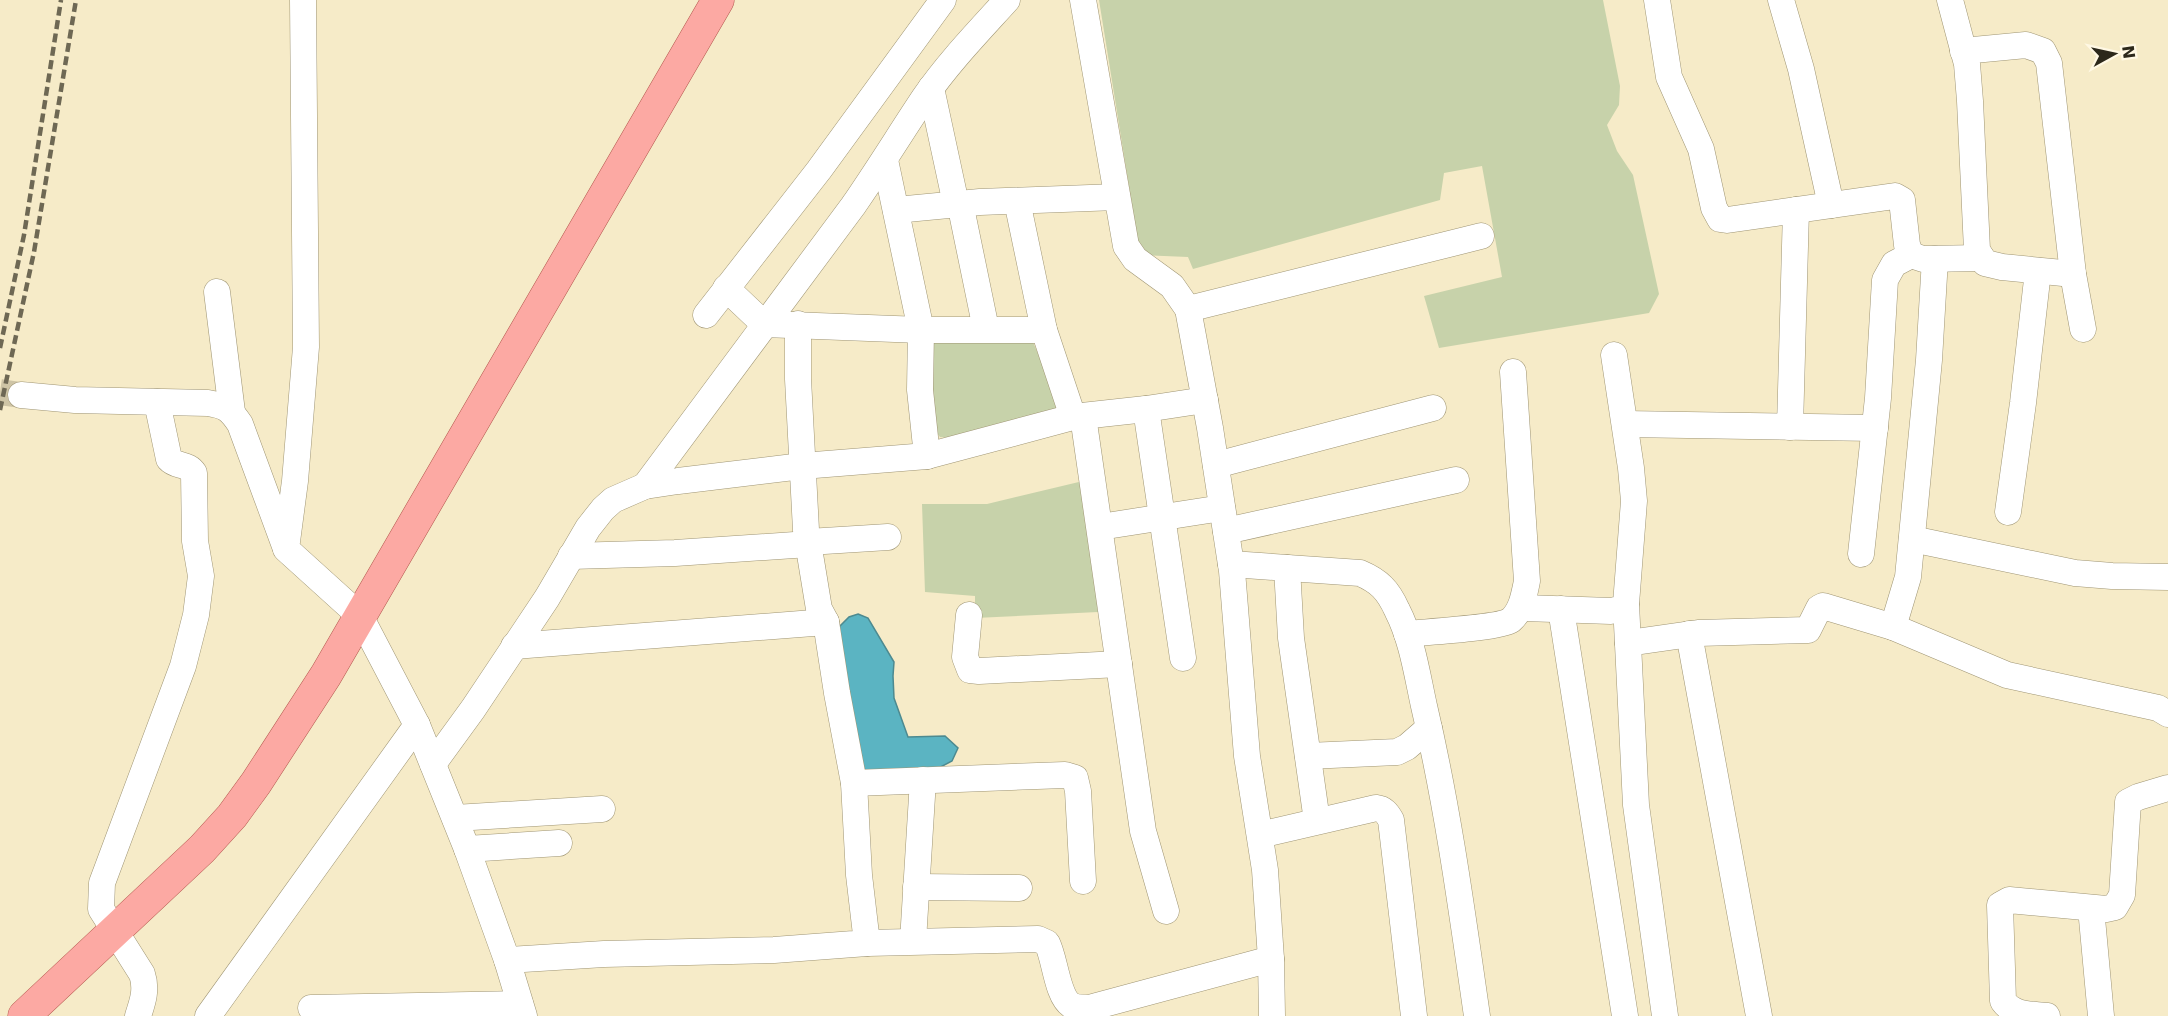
<svg xmlns="http://www.w3.org/2000/svg" width="2168" height="1016" viewBox="0 0 2168 1016" font-family="'DejaVu Sans',sans-serif">
<style>
.green{fill:#c7d2aa}
.water{fill:#5bb4c2;stroke:#4d8a90;stroke-width:1.5}
.lines{fill:none;stroke-linecap:round;stroke-linejoin:round}
.minor-tunnel{stroke:#cec4a5;stroke-width:26;stroke-dasharray:26 13;stroke-linecap:butt}
.minor-casing{stroke:#9f9574;stroke-width:27}
.major-casing{stroke:#b2564c;stroke-width:33}
.minor{stroke:#fff;stroke-width:26}
.major{stroke:#fca9a3;stroke-width:32}
.rail{stroke:#6e6854;stroke-width:4.5;stroke-dasharray:9 4.5;stroke-linecap:butt}
</style>
<rect width="100%" height="100%" fill="#f6ebc8"/>
<g class="green">
<polygon points="1099,0 1603,0 1620,86 1619,105 1607,125 1617,151 1633,175 1659,294 1649,313 1439,348 1424,296 1502,277 1482,166 1444,173 1440,200 1193,269 1188,257 1140,255"/>
<polygon points="948,337 1033,342 1063,412 950,438 940,437 934,429 930,344"/>
<polygon points="1083,481 1098,612 975,618 975,596 925,592 922,504 987,504"/>
</g>
<polygon class="water" points="858,614 868,618 894,662 893,676 894,698 908,737 945,736 958,748 952,761 929,773 872,775 862,767 835,631 849,617"/>
<g class="lines">
<polyline class="minor-tunnel" points="0,392 21,395"/>
<defs>
<g id="minor">
<polyline points="303,0 306,347 295,481 286,549 360,616 417,725 467,849 507,960 524,1016"/>
<polyline points="1083,0 1126,246 1135,259 1172,286 1188,309 1210,428 1232,571 1247,756 1265,870 1271,959 1272,1016"/>
<polyline points="1657,0 1669,77 1701,149 1714,208 1720,219 1727,220 1895,196 1902,200 1907,245 1911,255 1923,259 1982,258"/>
<polyline points="1781,0 1801,69 1831,205"/>
<polyline points="1950,0 1967,64 1970,101 1977,250 1985,263 2002,267 2073,274"/>
<polyline points="1963,51 2026,45 2043,51 2049,63 2073,274 2083,329"/>
<polyline points="931,88 956,204"/>
<polyline points="885,160 921,330 920,390 927,456"/>
<polyline points="1017,201 1044,330 1073,417"/>
<polyline points="960,203 986,329"/>
<polyline points="896,210 980,202 1117,197"/>
<polyline points="726,288 764,324 921,330 1044,330"/>
<polyline points="217,292 232,412"/>
<polyline points="1188,309 1481,236"/>
<polyline points="706,315 819,170 943,0"/>
<path d="M21,395L75,400L208,403C226,406 230,409 240,424L285,546"/>
<polyline points="1146,409 1183,658"/>
<polyline points="1083,416 1143,831 1166,911"/>
<polyline points="1625,424 1875,428"/>
<polyline points="1790,427 1796,210"/>
<polyline points="1216,465 1433,408"/>
<path d="M645,486L853,206C878,170 900,134 924,98C948,63 978,32 1007,0"/>
<polyline points="2008,512 2023,403 2038,271"/>
<polyline points="1100,527 1222,508"/>
<polyline points="1226,531 1456,480"/>
<polyline points="1912,539 2075,573 2112,576 2168,577"/>
<polyline points="808,542 888,537"/>
<polyline points="1861,554 1878,398 1885,280 1894,264 1911,255"/>
<polyline points="571,556 675,553 809,544"/>
<path d="M1231,564L1360,573C1379,581 1388,590 1397,610C1412,639 1417,674 1424,706C1448,808 1462,912 1477,1016"/>
<polyline points="1287,568 1291,638 1317,821"/>
<polyline points="1626,604 1636,805 1665,1016"/>
<polyline points="1521,608 1611,611 1623,608 1626,604 1634,501 1631,468 1614,355"/>
<polyline points="1561,609 1625,1016"/>
<polyline points="969,615 965,657 970,670 979,671 1119,664"/>
<polyline points="1893,627 1908,577 1929,360 1935,259"/>
<path d="M1407,634C1425,632 1500,628 1511,620C1522,610 1524,595 1527,581L1513,372"/>
<polyline points="1689,634 1759,1016"/>
<polyline points="1628,643 1698,633 1808,630 1819,608 1823,606 1893,627 2007,675 2158,708 2168,714"/>
<polyline points="514,646 826,622"/>
<polyline points="1308,756 1397,752 1407,747 1429,728"/>
<polyline points="433,764 473,709 547,598 588,528 603,509 613,500 645,486 678,481 802,466 927,456 1073,417 1146,409 1205,400"/>
<polyline points="854,783 1065,775 1075,778 1078,791 1083,881"/>
<polyline points="455,818 602,809"/>
<path d="M1260,835L1376,808C1384,809 1387,813 1391,820L1414,1016"/>
<polyline points="467,849 559,843"/>
<polyline points="916,887 1019,888"/>
<polyline points="2091,908 2101,1016"/>
<polyline points="913,941 923,780"/>
<path d="M867,943L1038,939L1047,943C1055,958 1057,996 1071,1005C1076,1008 1083,1008 1089,1008L1271,959"/>
<polyline points="507,960 604,954 774,950 867,943 859,875 854,783 837,693 826,622 819,609 806,530 798,379 798,324"/>
<polyline points="311,1008 520,1004"/>
<path d="M138,1016C143,1001 147,989 142,974L101,909L102,883L183,666L196,615L201,576L195,541L194,473C188,463 176,467 169,459L157,402"/>
<polyline points="208,1016 417,725"/>
<path d="M2047,1016C2030,1014 2014,1016 2003,1001L2000,905L2009,900L2106,909L2115,907L2122,895L2128,802L2138,797L2168,788"/>
</g>
<polyline id="major" points="24,1016 202,849 232,816 256,783 326,675 718,0"/>
</defs>
<use href="#minor" class="minor-casing"/>
<use href="#major" class="major-casing"/>
<use href="#minor" class="minor"/>
<use href="#major" class="major"/>
<g class="rail">
<polyline points="0,348 24,235 61,0"/>
<polyline points="0,410 34,252 76,0"/>
</g>
</g>
<g transform="translate(2114 54) rotate(82)" stroke="#fff8e4" stroke-width="4.5" paint-order="stroke">
<path d="M0-4.5L10 22L0 15L-10 22Z" fill="#2c281b"/>
<text y="-9" font-size="16" font-weight="bold" text-anchor="middle" fill="#2c281b">N</text>
</g>
</svg>
